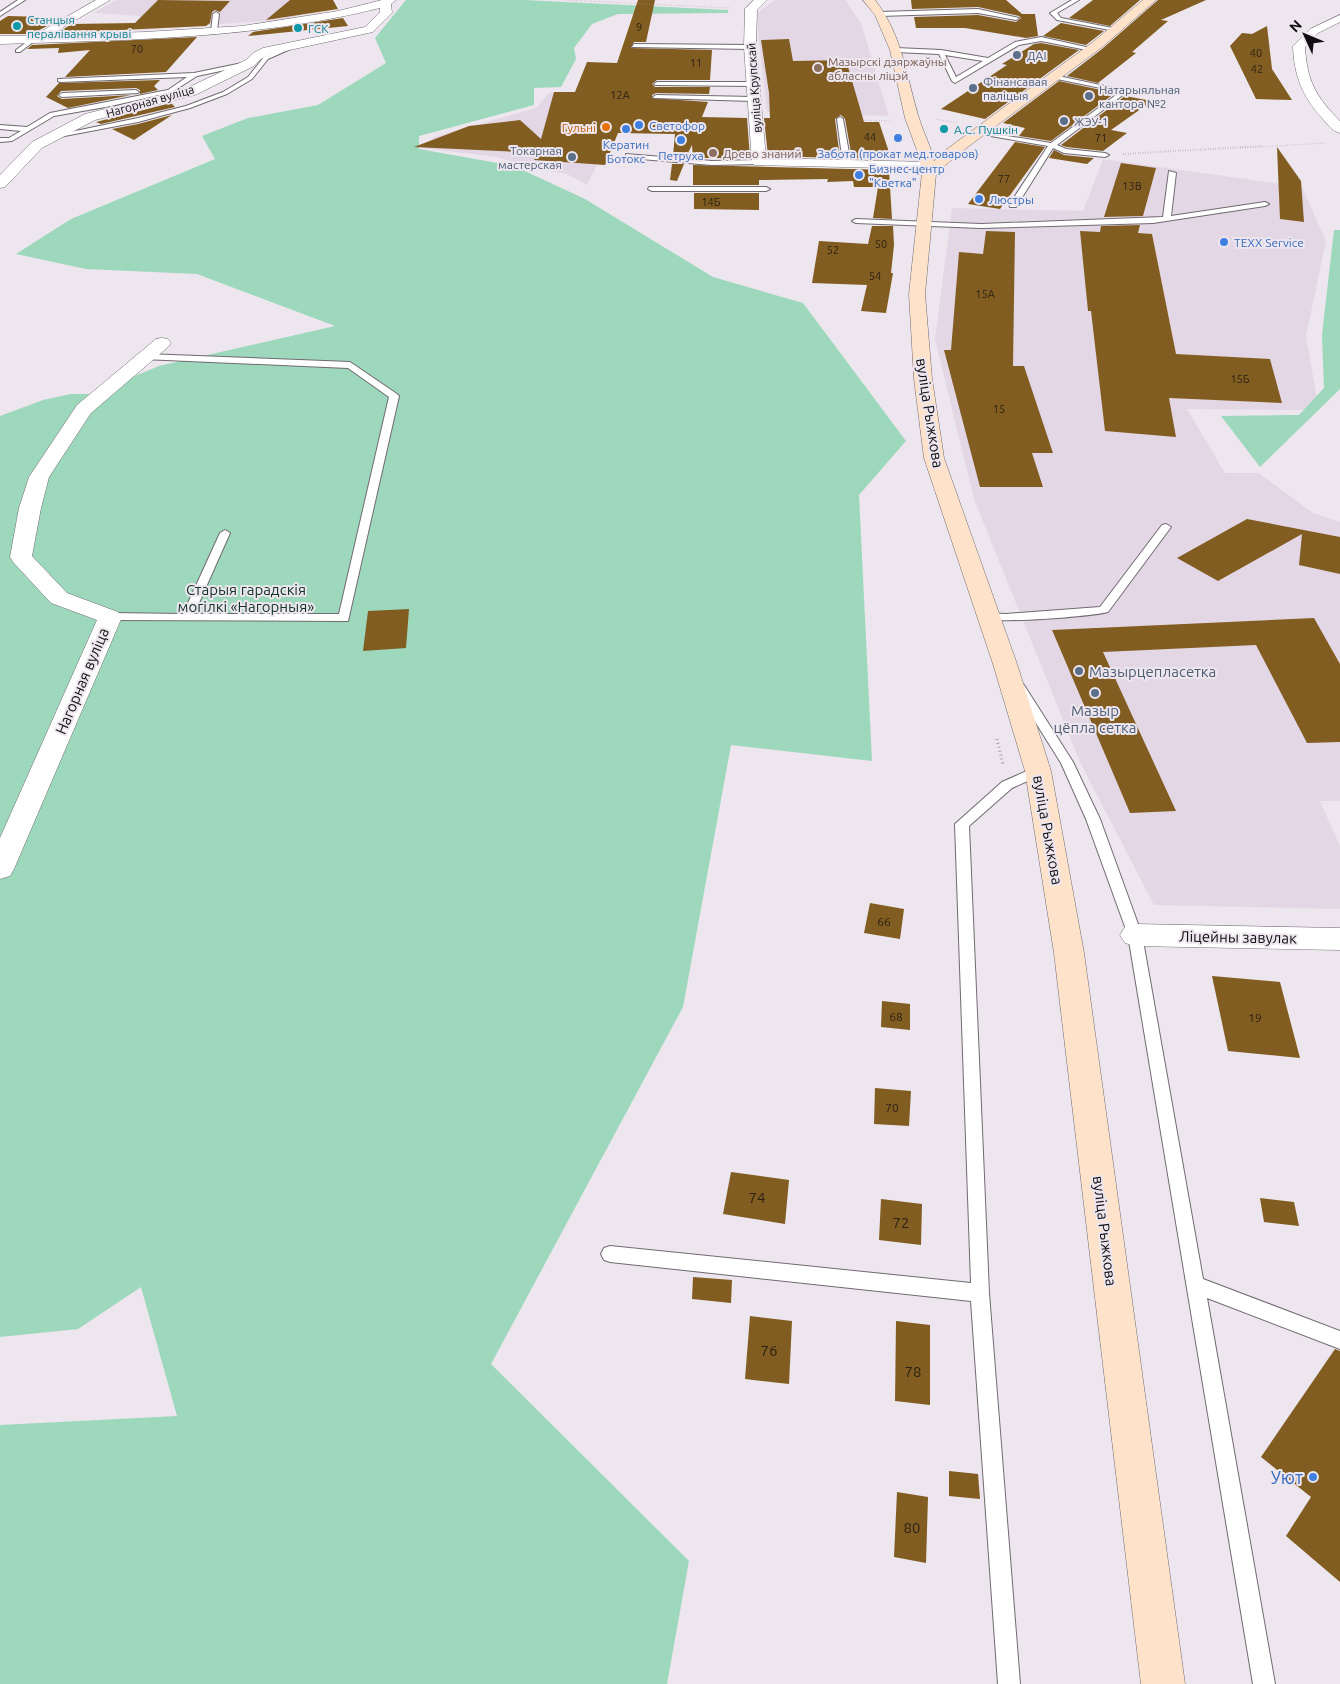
<svg xmlns="http://www.w3.org/2000/svg" width="1340" height="1684" viewBox="0 0 1340 1684" font-family="Ubuntu,sans-serif">
<style>
.built{fill:#e4d7e5}
.green{fill:#9dd8bc}
.building{fill:#825d21}
.lines{fill:none;stroke-linecap:round;stroke-linejoin:round}
.service-casing{stroke:#706a71;stroke-width:2}
.minor-casing{stroke:#706a71;stroke-width:1}
.tertiary-casing{stroke:#706a71;stroke-width:1}
.secondary-casing{stroke:#706a71;stroke-width:1}
.path-far2{stroke:#a6a0a7;stroke-width:1;stroke-dasharray:0.5 2;stroke-linecap:butt}
.path-far1{stroke:#a6a0a7;stroke-width:2;stroke-dasharray:0.5 2;stroke-linecap:butt}
.path{stroke:#a6a0a7;stroke-width:3;stroke-dasharray:1 3;stroke-linecap:butt}
.service{fill:#fff;fill-rule:evenodd}
.minor{fill:#fff;fill-rule:evenodd}
.tertiary{fill:#fff;fill-rule:evenodd}
.secondary{fill:#fee2ca;fill-rule:evenodd}
.culture-dot{fill:#0f9aa8;stroke:#ede6ee;stroke-width:2}
.service-dot{fill:#5c6f8a;stroke:#ede6ee;stroke-width:2}
.education-dot{fill:#8d6e63;stroke:#ede6ee;stroke-width:2}
.shop-dot{fill:#3f7fe0;stroke:#ede6ee;stroke-width:2}
.food-dot{fill:#e8710a;stroke:#ede6ee;stroke-width:2}
.labels{text-anchor:middle;dominant-baseline:central;stroke-width:4;stroke-linejoin:round;paint-order:stroke}
.far-number-label{font-size:11px;fill:#2c2114}
.far-culture-label{font-size:12px;fill:#0d838f;stroke:#ede6ee;text-anchor:start}
.far-service-label{font-size:12px;fill:#4e5e75;stroke:#ede6ee;text-anchor:start}
.far-education-label{font-size:12px;fill:#785e54;stroke:#ede6ee;text-anchor:start}
.far-street-label{font-size:12px;fill:#0f0d10;stroke:#ede6ee}
.far-shop-label{font-size:12px;fill:#366cbe;stroke:#ede6ee;text-anchor:start}
.far-food-label{font-size:12px;fill:#c56008;stroke:#ede6ee;text-anchor:end}
.number-label{font-size:12px;fill:#2c2114}
.street-label{font-size:15px;fill:#0f0d10;stroke:#ede6ee}
.park-label{font-size:15px;fill:#123426;stroke:#ede6ee}
.service-label{font-size:15px;fill:#4e5e75;stroke:#ede6ee;text-anchor:start}
.near-number-label{font-size:15px;fill:#2c2114}
.near-shop-label{font-size:18px;fill:#366cbe;stroke:#ede6ee;text-anchor:end}
</style>
<rect width="100%" height="100%" fill="#ede6ee"/>
<g class="built">
<polygon points="117,0 313,0 292,19 139,30 143,23 139,16 93,13"/>
<polygon points="775,0 845,0 861,23 889,116 767,112 756,14"/>
<polygon points="550,92 690,92 709,100 641,101 610,139 587,185 567,174 542,170 497,157 422,148 434,137 536,108"/>
<polygon points="1103,159 1302,187 1326,241 1306,336 1319,410 1187,409 1225,473 1259,473 1313,513 1340,522 1340,801 1320,801 1340,846 1340,909 1154,905 1080,762 974,499 935,339 952,208 1083,211"/>
</g>
<g class="green">
<polygon points="406,0 524,0 728,10 728,13 618,14 592,24 574,48 576,59 561,87 534,88 534,105 419,136 419,149 514,166 585,199 713,277 803,303 906,441 859,495 872,761 731,745 683,1007 491,1364 689,1561 667,1684 0,1684 0,1425 177,1416 141,1287 78,1329 0,1337 0,416 43,400 71,394 91,394 159,366 335,326 197,274 86,269 16,254 71,219 215,159 202,136 248,118 318,105 386,63 375,38"/>
<polygon points="1334,230 1340,230 1340,389 1260,467 1221,416 1299,415 1324,388 1322,335"/>
</g>
<g class="building">
<polygon points="158,0 230,1 220,12 215,10 212,12 210,23 206,26 57,33 72,24 135,23"/>
<polygon points="290,0 333,0 338,9 266,20"/>
<polygon points="638,0 655,0 646,42 634,42 631,48 712,50 710,80 657,80 652,84 655,87 710,87 709,94 656,93 652,95 652,98 708,102 702,117 747,118 750,158 693,158 692,145 686,157 673,156 675,134 618,133 605,165 534,160 539,153 414,147 469,126 520,120 541,139 554,92 575,92 587,62 617,63"/>
<polygon points="911,0 1006,0 1022,14 1035,14 1038,36 1026,38 965,28 916,28 914,17 978,15 1016,22 1021,18 1019,16 978,7 912,9"/>
<polygon points="1093,0 1140,0 1110,26 1069,18"/>
<polygon points="1158,0 1206,0 1161,20 1168,21 1132,52 1136,53 1098,83 1067,76 1102,49"/>
<polygon points="8,16 45,17 35,25 49,25 32,34 0,34 0,21"/>
<polygon points="343,18 348,26 248,36 253,32"/>
<polygon points="1061,23 1104,31 1086,45 1043,36"/>
<polygon points="1267,26 1272,69 1292,100 1256,99 1230,46 1242,33 1252,34"/>
<polygon points="197,37 166,72 65,77 90,50 58,53 59,48 27,49 32,45"/>
<polygon points="789,39 793,61 846,60 864,122 879,122 889,152 886,152 887,159 852,158 845,119 841,115 835,119 840,158 768,156 764,118 770,118 769,93 761,40"/>
<polygon points="1041,43 1079,50 985,119 941,109 1007,65 1002,64 1034,44"/>
<polygon points="160,80 154,86 158,90 140,94 140,90 136,88 61,91 57,96 62,99 131,95 68,108 46,97 59,83"/>
<polygon points="1059,81 1115,93 1051,141 1019,136 1025,128 1003,123"/>
<polygon points="1125,96 1152,101 1111,130 1127,133 1103,151 1066,147 1061,145"/>
<polygon points="171,103 175,107 101,124 96,122"/>
<polygon points="172,115 134,140 112,129 138,124"/>
<polygon points="1015,142 1045,147 1000,209 968,204"/>
<polygon points="1277,147 1301,181 1304,222 1280,219"/>
<polygon points="1054,150 1064,155 1094,158 1087,164 1049,158"/>
<polygon points="1121,163 1156,168 1143,216 1104,217"/>
<polygon points="672,164 684,164 677,181 670,180"/>
<polygon points="693,165 889,170 892,219 873,218 878,187 854,187 853,181 827,182 828,179 759,180 759,185 693,185"/>
<polygon points="694,193 759,193 759,210 694,209"/>
<polygon points="1140,225 1138,233 1152,234 1176,354 1270,359 1282,403 1169,398 1176,437 1105,431 1091,311 1088,311 1080,231 1100,232 1101,226"/>
<polygon points="872,226 893,226 894,245 891,273 893,273 886,313 861,311 867,285 812,283 819,241 868,244"/>
<polygon points="986,231 1015,232 1013,366 1024,366 1053,453 1032,453 1043,487 980,487 944,350 951,350 959,252 983,254"/>
<polygon points="1247,519 1340,537 1340,574 1299,565 1302,534 1218,581 1177,558"/>
<polygon points="409,609 406,648 363,651 368,611"/>
<polygon points="1314,618 1340,664 1340,742 1307,743 1256,645 1103,652 1176,811 1130,813 1052,630"/>
<polygon points="870,903 904,909 900,939 864,933"/>
<polygon points="1212,976 1280,982 1300,1058 1228,1051"/>
<polygon points="882,1001 910,1004 910,1030 881,1027"/>
<polygon points="875,1088 911,1091 909,1126 874,1124"/>
<polygon points="731,1172 789,1180 785,1224 723,1214"/>
<polygon points="1260,1198 1294,1202 1299,1226 1264,1222"/>
<polygon points="881,1199 922,1204 921,1245 879,1240"/>
<polygon points="693,1277 732,1280 731,1303 692,1299"/>
<polygon points="750,1316 792,1321 789,1384 745,1379"/>
<polygon points="896,1321 930,1325 930,1405 895,1401"/>
<polygon points="1335,1349 1340,1351 1340,1582 1286,1536 1311,1497 1261,1457"/>
<polygon points="949,1471 978,1474 980,1499 949,1496"/>
<polygon points="897,1492 928,1497 926,1563 894,1557"/>
</g>
<g class="lines">
<defs>
<g id="service">
<polygon points="18,0 25,0 0,16 0,12"/>
<polygon points="1072,0 1079,0 1057,13 1061,18 1118,29 1115,31 1057,20 1050,13"/>
<polygon points="978,9 1019,18 1016,20 978,13 880,16 877,14 880,12"/>
<polygon points="216,12 219,14 217,31 214,33 211,31 213,14"/>
<path d="M1041,37L1095,49L1092,51L1041,41L1019,45L955,83L952,81L939,54L896,52L893,50L896,48L941,50L988,58L1015,42ZM945,55L983,61L956,77Z"/>
<polygon points="32,38 37,39 20,52 16,52 16,50"/>
<polygon points="295,43 297,46 268,59 252,79 227,94 190,108 138,122 54,138 51,136 138,118 186,106 223,92 248,77 264,57"/>
<polygon points="634,44 750,45 753,47 750,49 632,47"/>
<polygon points="247,62 249,65 197,76 172,92 111,106 54,116 12,141 0,142 0,138 9,138 21,131 0,129 0,125 27,127 50,113 168,90 187,77 60,82 58,81 58,79 194,73"/>
<polygon points="1054,75 1128,91 1057,145 1066,149 1105,153 1109,155 1105,157 1064,153 1053,148 1016,207 1010,207 1009,205 1048,146 979,134 976,132 977,131 1051,143 1120,92 1052,78 1051,77"/>
<polygon points="657,82 752,82 755,84 752,86 655,85 654,84"/>
<polygon points="136,90 139,92 138,93 62,97 59,95 62,93"/>
<polygon points="656,95 753,97 756,99 753,101 654,98 653,97"/>
<polygon points="840,117 843,119 851,164 847,166 843,164 837,119"/>
<polygon points="626,154 712,161 759,160 763,162 759,164 712,165 629,158 626,158"/>
<polygon points="1169,171 1176,173 1171,216 1265,202 1269,204 1265,206 1153,223 981,228 856,223 852,221 856,219 981,224 1163,217"/>
<polygon points="649,187 766,187 770,189 766,191 652,191 648,189"/>
<polygon points="146,354 350,362 397,394 399,396 348,621 106,620 104,617 110,613 183,614 220,533 225,530 230,533 194,614 339,614 389,397 348,368 143,359 141,357"/>
<path d="M1166,524L1171,527L1108,612C1093,616 990,625 982,617L988,613L1006,614L1100,607L1162,525Z"/>
<polygon points="1020,684 1024,685 1073,762 1100,819 1142,935 1203,1279 1340,1331 1340,1349 1207,1298 1275,1684 1253,1684 1128,935 1086,819 1061,763 1014,688"/>
<polygon points="1038,766 1043,768 1045,771 1043,774 1012,788 969,826 989,1293 1020,1684 998,1684 971,1301 610,1262 604,1260 601,1254 604,1248 610,1246 971,1283 955,824 1002,782"/>
</g>
<g id="minor">
<path d="M96,0H110L50,35L145,32L242,26L338,11L382,0H396L391,4L392,13L373,32L271,54L261,59L254,66L195,95L95,120L42,148L5,187L0,188V175L32,142L85,114L185,89L246,60L253,53L263,48L365,27L380,12V8C255,39 128,40 0,44V36H33Z"/>
<polygon points="754,0 767,0 757,10 756,47 766,158 928,162 933,163 935,166 933,169 754,165 752,162 744,47 745,9"/>
<polygon points="162,338 168,339 171,343 168,347 91,413 49,477 41,508 32,556 67,593 118,612 122,617 14,869 10,876 0,879 0,838 97,620 51,603 13,562 10,557 19,508 29,477 77,405 156,339"/>
<polygon points="1135,924 1340,928 1340,950 1135,946 1125,943 1120,935 1125,927"/>
</g>
<path id="tertiary" d="M1340,15V22L1318,33L1305,47C1307,81 1316,97 1340,121V133C1332,131 1327,124 1322,118C1302,96 1294,75 1293,46L1310,29Z"/>
<path id="secondary" d="M863,0H875C903,36 906,76 919,118C923,132 931,146 934,161L947,149L1093,42L1143,0H1156L1101,48L957,155L936,174L925,294L932,379L944,458L1017,664L1051,771L1084,953L1185,1684H1141L1054,953L1025,771L993,664L924,458L914,379L909,294L922,173L918,153L905,118L890,50L875,15Z"/>
</defs>
<use href="#service" class="service-casing"/>
<use href="#minor" class="minor-casing"/>
<use href="#tertiary" class="tertiary-casing"/>
<use href="#secondary" class="secondary-casing"/>
<g class="path-far2">
<polyline points="564,0 731,8"/>
<polyline points="936,119 957,123"/>
<polyline points="859,120 890,121"/>
<polyline points="1240,148 1326,143"/>
</g>
<polyline class="path-far1" points="1123,154 1263,146"/>
<polyline class="path" points="997,739 1003,765"/>
<use href="#service" class="service"/>
<use href="#minor" class="minor"/>
<use href="#tertiary" class="tertiary"/>
<use href="#secondary" class="secondary"/>
</g>
<g class="culture-dot">
<circle cx="17" cy="26" r="5"/>
<circle cx="298" cy="28" r="5"/>
<circle cx="944" cy="129" r="5"/>
</g>
<g class="service-dot">
<circle cx="1017" cy="55" r="5"/>
<circle cx="973" cy="88" r="5"/>
<circle cx="1089" cy="96" r="5"/>
<circle cx="1064" cy="121" r="5"/>
<circle cx="572" cy="157" r="5"/>
<circle cx="1079" cy="671" r="5"/>
<circle cx="1095" cy="693" r="5"/>
</g>
<g class="education-dot">
<circle cx="818" cy="68" r="5"/>
<circle cx="713" cy="153" r="5"/>
</g>
<g class="shop-dot">
<circle cx="639" cy="125" r="5"/>
<circle cx="626" cy="129" r="5"/>
<circle cx="898" cy="138" r="5"/>
<circle cx="681" cy="140" r="5"/>
<circle cx="859" cy="175" r="5"/>
<circle cx="979" cy="199" r="5"/>
<circle cx="1224" cy="242" r="5"/>
<circle cx="1313" cy="1477" r="5"/>
</g>
<circle class="food-dot" cx="606" cy="127" r="5"/>
<g class="labels">
<g class="far-number-label">
<text x="639" y="27">9</text>
<text x="137" y="49">70</text>
<text x="1256" y="53">40</text>
<text x="696" y="63">11</text>
<text x="1257" y="69">42</text>
<text x="620" y="95">12А</text>
<text x="870" y="137">44</text>
<text x="1101" y="138">71</text>
<text x="1004" y="179">77</text>
<text x="1132" y="186">13В</text>
<text x="711" y="202">14Б</text>
<text x="881" y="244">50</text>
<text x="833" y="250">52</text>
<text x="875" y="276">54</text>
<text x="985" y="294">15А</text>
<text x="1240" y="379">15Б</text>
<text x="999" y="409">15</text>
</g>
<g class="far-culture-label">
<text x="27" y="19">Станцыя<tspan x="27" dy="14">пералівання крыві</tspan></text>
<text x="308" y="28">ГСК</text>
<text x="954" y="129">А.С. Пушкін</text>
</g>
<g class="far-service-label">
<text x="1027" y="55">ДАІ</text>
<text x="983" y="81">Фінансавая<tspan x="983" dy="14">паліцыя</tspan></text>
<text x="1099" y="89">Натарыяльная<tspan x="1099" dy="14">кантора №2</tspan></text>
<text x="1074" y="121">ЖЭУ-1</text>
<text x="562" y="150" text-anchor="end">Токарная<tspan x="562" dy="14">мастерская</tspan></text>
</g>
<g class="far-education-label">
<text x="828" y="61">Мазырскі дзяржаўны<tspan x="828" dy="14">абласны ліцэй</tspan></text>
<text x="723" y="153">Древо знаний</text>
</g>
<g class="far-street-label">
<text transform="translate(754 88) rotate(-94)">вуліца Крупскай</text>
<text transform="translate(150 101) rotate(-16)">Нагорная вуліца</text>
</g>
<g class="far-shop-label">
<text x="649" y="125">Светофор</text>
<text x="626" y="144" text-anchor="middle">Кератин<tspan x="626" dy="14">Ботокс</tspan></text>
<text x="898" y="153" text-anchor="middle">Забота (прокат мед.товаров)</text>
<text x="681" y="155" text-anchor="middle">Петруха</text>
<text x="869" y="168">Бизнес-центр<tspan x="869" dy="14">"Кветка"</tspan></text>
<text x="989" y="199">Люстры</text>
<text x="1234" y="242">TEXX Service</text>
</g>
<g class="far-food-label">
<text x="596" y="127">Гульнi</text>
</g>
<g class="number-label">
<text x="884" y="921">66</text>
<text x="896" y="1016">68</text>
<text x="1255" y="1017">19</text>
<text x="892" y="1107">70</text>
</g>
<g class="street-label">
<text transform="translate(930 413) rotate(81)">вуліца Рыжкова</text>
<text transform="translate(82 681) rotate(-67)">Нагорная вуліца</text>
<text transform="translate(1048 830) rotate(80)">вуліца Рыжкова</text>
<text transform="translate(1238 937) rotate(1)">Ліцейны завулак</text>
<text transform="translate(1105 1231) rotate(83)">вуліца Рыжкова</text>
</g>
<g class="park-label">
<text x="246" y="589">Старыя гарадскія<tspan x="246" dy="17">могілкі «Нагорныя»</tspan></text>
</g>
<g class="service-label">
<text x="1089" y="671">Мазырцепласетка</text>
<text x="1095" y="710" text-anchor="middle">Мазыр<tspan x="1095" dy="17">цёпла сетка</tspan></text>
</g>
<g class="near-number-label">
<text x="757" y="1197">74</text>
<text x="901" y="1222">72</text>
<text x="769" y="1350">76</text>
<text x="913" y="1371">78</text>
<text x="912" y="1527">80</text>
</g>
<g class="near-shop-label">
<text x="1303" y="1477">Уют</text>
</g>
</g>
<g transform="translate(1305 35) rotate(314)" stroke="#ede6ee" stroke-width="4" paint-order="stroke">
<path d="M0-4L9 19L0 12L-9 19Z" fill="#0f0d10"/>
<text y="-8" font-size="14" font-weight="bold" text-anchor="middle" fill="#0f0d10">N</text>
</g>
</svg>
